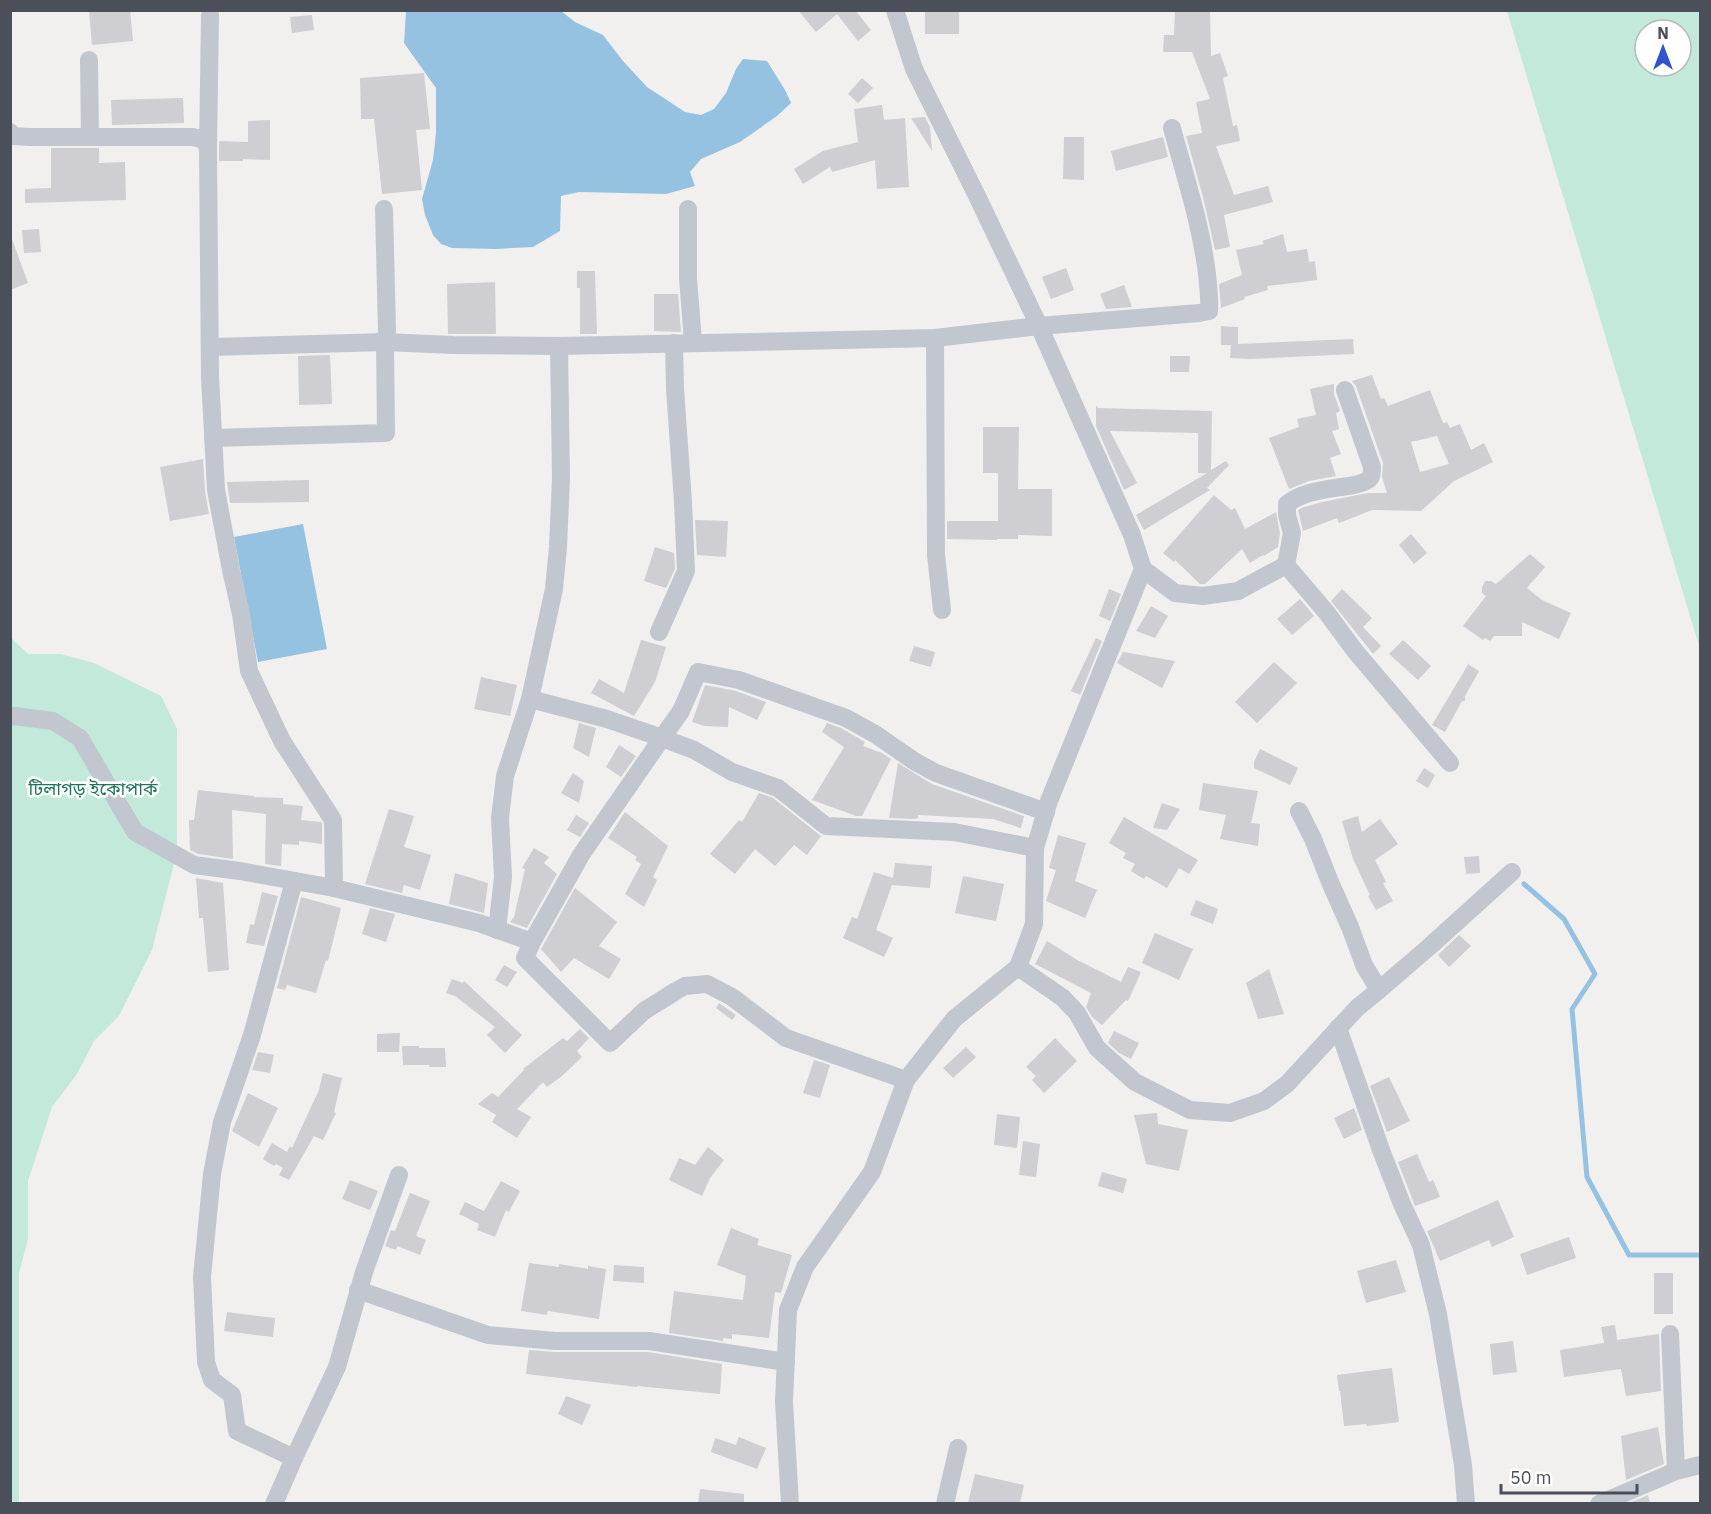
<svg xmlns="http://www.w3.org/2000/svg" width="1711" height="1514" viewBox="0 0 1711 1514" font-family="'IBM Plex Sans','Noto Sans Bengali',sans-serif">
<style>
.green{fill:#c3e9da;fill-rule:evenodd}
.water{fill:#96c2e1}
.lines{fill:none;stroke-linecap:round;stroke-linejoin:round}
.stream{stroke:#96c2e1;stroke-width:5}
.building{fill:#ceced3;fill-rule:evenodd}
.minor{stroke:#c2c7cf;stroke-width:18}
.labels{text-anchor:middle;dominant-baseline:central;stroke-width:5;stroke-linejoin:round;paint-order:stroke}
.park-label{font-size:18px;fill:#23735b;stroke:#fff}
</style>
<rect width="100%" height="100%" fill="#f1f0ef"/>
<g class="green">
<path d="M1507,11H1700V649ZM1645,30H1681V66H1645Z"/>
<polygon points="10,637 28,654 61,654 94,663 161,696 177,729 177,852 152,950 119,1016 94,1041 77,1074 52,1107 28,1181 28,1239 19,1273 19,1504 10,1503"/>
</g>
<g class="water">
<polygon points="406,11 561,11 575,22 603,35 623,61 647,87 685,112 701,115 714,109 726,93 736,69 743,59 767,61 785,90 791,103 777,116 740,142 701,159 690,172 695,186 666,194 579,192 561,196 560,231 533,247 496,249 452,248 441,244 433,235 425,215 422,199 433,160 436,133 436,88 404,43"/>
<polygon points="303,524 327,649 258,662 234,537"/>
</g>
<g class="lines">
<polyline class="stream" points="1524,884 1564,919 1595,974 1572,1009 1587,1177 1629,1255 1700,1255"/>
</g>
<g class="building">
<polygon points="89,10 130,10 133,41 92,45"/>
<polygon points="798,10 855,10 871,30 858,41 837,14 816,32"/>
<rect x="925" y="10" width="34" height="24"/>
<polygon points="1175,10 1210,10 1211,56 1220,53 1228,76 1223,78 1233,126 1237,125 1240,141 1216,146 1234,195 1268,186 1273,202 1224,215 1230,247 1215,250 1203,197 1186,136 1202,133 1196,102 1210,99 1192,52 1163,52 1164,35 1174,35"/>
<polygon points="312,15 314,30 292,33 290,17"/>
<polygon points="424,73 430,129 416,130 422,190 382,194 374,119 361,119 360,78"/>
<polygon points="862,78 873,88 858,103 848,94"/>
<polygon points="183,98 184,123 112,125 111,100"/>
<polygon points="882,105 884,120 905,118 909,187 877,189 875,160 832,172 830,167 803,184 794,169 823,151 858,142 854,109"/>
<polygon points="925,117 930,127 932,151 911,118"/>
<polygon points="270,120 270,160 243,159 243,161 219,161 219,141 248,142 248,121"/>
<polygon points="1064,137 1084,137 1084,180 1063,179"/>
<polygon points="1163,137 1168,157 1116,171 1111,151"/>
<polygon points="51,148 99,148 99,163 125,162 126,200 25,203 25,189 51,188"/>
<polygon points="39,229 41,252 24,253 22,230"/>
<polygon points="1283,234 1287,252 1307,249 1309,262 1315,261 1317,280 1267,286 1268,290 1244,297 1245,299 1221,308 1219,284 1242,275 1236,250 1264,244 1262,241"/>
<polygon points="12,239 28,283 10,290 10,240"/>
<polygon points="1066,268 1074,290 1051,299 1042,277"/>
<polygon points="577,271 595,271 597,334 580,334 580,288 577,288"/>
<polygon points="495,282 496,334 448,334 447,284"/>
<polygon points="1124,285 1132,307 1106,309 1100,294"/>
<polygon points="654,294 678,294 681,332 654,331"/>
<polygon points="1221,326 1238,327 1238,344 1353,339 1354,354 1250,359 1230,358 1231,345 1221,345"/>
<polygon points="330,355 332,404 299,405 298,356"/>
<polygon points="1170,356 1190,356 1189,372 1170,372"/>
<path d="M1372,375L1381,399L1384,398L1388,406L1430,390L1443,423L1447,422L1450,428L1460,424L1471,450L1484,443L1493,462L1454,481L1421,511L1372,510L1339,523L1337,518L1303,531L1298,510L1304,507L1322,502L1368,493H1387L1382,477L1383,463L1356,386L1352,381ZM1437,436L1449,464L1420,472L1411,442Z"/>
<polygon points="1334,384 1334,394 1340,411 1336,413 1339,429 1332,431 1341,454 1330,458 1336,476 1309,481 1289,489 1269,438 1299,427 1297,419 1316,415 1310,389"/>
<polygon points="1096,405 1098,408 1212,411 1211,470 1226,461 1229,465 1207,488 1210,490 1144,530 1136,515 1207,473 1198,473 1198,433 1110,431 1137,483 1124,490 1096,426"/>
<polygon points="983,427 1019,427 1018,489 1052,489 1052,536 1018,535 1018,539 997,539 997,540 947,539 947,521 998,521 998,473 983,473"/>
<polygon points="203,459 205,491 209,514 170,521 160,467"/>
<polygon points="309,480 309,502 230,503 227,482"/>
<polygon points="1214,495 1231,510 1235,508 1245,529 1276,512 1280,533 1278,547 1264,556 1263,555 1250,563 1242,549 1205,584 1200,584 1175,560 1174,562 1163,553"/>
<polygon points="695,520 728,521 726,557 697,555"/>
<polygon points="1411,534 1427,553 1414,564 1399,545"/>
<polygon points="655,547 674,553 675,569 666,588 644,581"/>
<polygon points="1530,554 1545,567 1527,588 1542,600 1571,613 1559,639 1522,622 1522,636 1494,636 1490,641 1485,638 1483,640 1463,626 1486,596 1482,593 1482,587 1485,581 1491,581 1496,584"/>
<polygon points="1109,589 1121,594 1110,621 1099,616"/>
<polygon points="1342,589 1372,618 1363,627 1381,646 1373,654 1331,601"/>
<polygon points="1300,599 1314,616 1292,635 1277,619"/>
<polygon points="1151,606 1168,616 1155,638 1136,631"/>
<polygon points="1096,638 1102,641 1080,695 1071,691"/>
<polygon points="641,640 666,647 655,682 634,716 591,693 599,679 624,693"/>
<polygon points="1403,640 1431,666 1418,680 1389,654"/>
<polygon points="914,646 935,652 931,667 909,661"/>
<polygon points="1123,652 1175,661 1162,688 1117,663"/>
<polygon points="1274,662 1297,683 1257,723 1235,702"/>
<polygon points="1469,663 1469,665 1479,671 1465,696 1465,701 1462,701 1445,732 1432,725"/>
<polygon points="481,677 517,685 510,716 474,709"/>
<polygon points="705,685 736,691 766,702 757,720 729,707 728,727 705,726 692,722"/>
<polygon points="579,723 596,728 589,757 573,748"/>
<polygon points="827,723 841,728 865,742 863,746 882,753 891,759 862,816 856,816 812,800 844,747 822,732"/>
<polygon points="619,745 636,756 621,777 606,767"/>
<polygon points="1260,749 1298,768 1290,785 1254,768 1254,762"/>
<polygon points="898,763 932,784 1024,816 1021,828 993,819 918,815 918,818 915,819 889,818"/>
<polygon points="1424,768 1435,775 1428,788 1416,781"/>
<polygon points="573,773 584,781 579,803 561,793"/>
<polygon points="1203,783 1258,791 1251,823 1260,824 1258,846 1220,839 1226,815 1199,810"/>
<polygon points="198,790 254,796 254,797 283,798 283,804 303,806 301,820 321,822 322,823 322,844 299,841 299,845 282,844 281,866 265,864 266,814 232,810 233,859 198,854 190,850 189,820 194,820"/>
<polygon points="759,793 773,798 821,836 807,855 794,845 775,866 755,849 735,874 710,854 739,820 742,822"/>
<polygon points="1162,803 1180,809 1167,830 1153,828"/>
<polygon points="389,809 414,816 404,847 431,855 420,890 404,885 402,893 365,884"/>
<polygon points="625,812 668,846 653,877 657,880 644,907 625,894 641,864 635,860 637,857 608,838"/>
<polygon points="576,815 589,823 580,837 567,830"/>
<polygon points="1358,816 1362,832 1380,819 1398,844 1375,860 1386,882 1383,883 1393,901 1376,910 1368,896 1370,895 1353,859 1342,821"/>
<polygon points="1124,817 1198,860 1189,874 1179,868 1167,888 1146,876 1144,879 1131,871 1135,864 1123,858 1126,853 1109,843"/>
<polygon points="1058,835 1086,843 1075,881 1097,890 1085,918 1046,901 1056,870 1049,868"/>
<polygon points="534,848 549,857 544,863 557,874 527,928 510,922 514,917 525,869 522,868"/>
<polygon points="1479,856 1480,873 1466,874 1464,857"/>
<polygon points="895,863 932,866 930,888 892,885 876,930 893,938 884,957 843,938 852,917 857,919 874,872 893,878"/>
<polygon points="455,873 488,883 484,913 449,904"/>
<polygon points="963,876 1004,884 996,921 955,913"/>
<polygon points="196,878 223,883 229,970 208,972 203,918 199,918"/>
<polygon points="575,888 617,922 599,946 621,959 609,979 574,958 561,972 541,949"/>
<polygon points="262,892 278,896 264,946 246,943 250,924 254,925"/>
<polygon points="301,897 341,908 328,961 326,960 316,993 287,985 285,990 277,988"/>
<polygon points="1196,900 1218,909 1213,924 1190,915"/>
<polygon points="370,908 395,914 386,942 362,934"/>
<polygon points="1155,933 1193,949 1179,980 1142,963"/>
<polygon points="1459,935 1471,946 1449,967 1438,955"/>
<polygon points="1047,941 1079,961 1121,982 1128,967 1141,972 1128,1001 1126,1000 1102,1025 1092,1017 1086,1007 1091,993 1035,964"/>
<polygon points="504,965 517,972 507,987 495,980"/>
<polygon points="1269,969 1284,1014 1258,1019 1246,983"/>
<polygon points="452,979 463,983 464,981 522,1035 505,1053 487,1035 495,1027 455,996 446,993"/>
<polygon points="719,1003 736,1015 732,1020 716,1008"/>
<polygon points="580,1029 589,1038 577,1051 582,1057 562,1076 547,1087 543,1082 517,1109 531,1117 517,1138 492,1122 496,1115 478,1104 492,1093 498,1097 524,1070 523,1069 563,1038 567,1041"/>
<polygon points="1114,1031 1139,1043 1131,1059 1119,1053 1108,1043"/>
<polygon points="400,1033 399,1052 377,1052 377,1034"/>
<polygon points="1055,1038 1077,1061 1044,1093 1032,1080 1036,1076 1026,1067"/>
<polygon points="402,1046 419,1046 419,1048 445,1048 446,1067 430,1067 429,1065 403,1065"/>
<polygon points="966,1047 976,1057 953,1078 943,1068"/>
<polygon points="258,1052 274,1055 270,1073 252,1070"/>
<polygon points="814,1060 830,1065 820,1098 803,1093"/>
<polygon points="323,1073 342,1078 334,1112 336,1113 323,1140 314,1136 289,1180 279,1175 283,1168 276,1164 274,1166 263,1159 272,1143 287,1152 290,1146 292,1148 319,1090"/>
<polygon points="1389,1077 1410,1121 1387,1132 1370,1086"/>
<polygon points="248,1093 278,1108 259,1147 232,1131"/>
<polygon points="1354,1108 1362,1130 1344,1139 1334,1118"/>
<polygon points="1157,1113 1158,1124 1188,1130 1179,1171 1146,1164 1134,1115"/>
<polygon points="997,1114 1020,1117 1017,1148 994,1145"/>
<polygon points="1023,1141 1040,1144 1036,1177 1019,1175"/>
<polygon points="708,1147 724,1160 710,1178 702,1196 669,1180 679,1158 695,1165"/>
<polygon points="1417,1154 1429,1182 1433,1180 1440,1197 1415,1206 1398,1162"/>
<polygon points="1102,1172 1127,1179 1123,1193 1098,1186"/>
<polygon points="350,1180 378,1191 370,1210 342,1199"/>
<polygon points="501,1181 520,1191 509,1212 506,1210 495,1237 477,1230 479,1224 459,1214 465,1202 484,1211"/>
<polygon points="410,1193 430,1201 416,1236 426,1240 420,1255 397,1246 396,1250 385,1246 391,1230 395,1231"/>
<polygon points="1498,1200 1514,1237 1492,1247 1489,1240 1440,1261 1427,1231"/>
<polygon points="731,1228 759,1239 757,1245 792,1255 781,1293 775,1292 769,1338 732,1334 732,1339 723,1338 723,1341 669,1333 674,1291 743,1300 746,1276 717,1265"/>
<polygon points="1569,1237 1576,1258 1527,1275 1520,1254"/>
<polygon points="1396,1260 1406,1292 1366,1303 1357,1271"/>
<polygon points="529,1263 559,1267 559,1264 588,1269 588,1266 606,1269 599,1319 548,1311 547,1315 521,1311"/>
<polygon points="614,1265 644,1267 644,1283 613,1281"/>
<rect x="1654" y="1273" width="19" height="41"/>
<polygon points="227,1312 275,1318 273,1337 224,1331"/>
<polygon points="1615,1325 1617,1340 1659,1334 1661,1391 1626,1396 1621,1369 1564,1377 1560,1350 1604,1343 1601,1327"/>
<polygon points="1513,1341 1517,1372 1493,1375 1490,1344"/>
<polygon points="529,1350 555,1352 648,1352 722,1364 720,1394 637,1386 637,1387 526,1374"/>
<polygon points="1392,1368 1399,1422 1367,1426 1366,1424 1344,1426 1340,1391 1339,1391 1337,1375"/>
<polygon points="566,1396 591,1405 582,1425 558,1414"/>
<polygon points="1658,1427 1664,1464 1626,1480 1621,1436"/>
<polygon points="739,1437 766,1448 757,1469 711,1452 715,1438 736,1445"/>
<polygon points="975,1474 1024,1485 1020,1503 968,1503"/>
<polygon points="700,1489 744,1494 744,1503 698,1503"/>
<polygon points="1648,1495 1650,1503 1629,1503"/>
</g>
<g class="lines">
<g class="minor">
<polyline points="89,60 90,137"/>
<polyline points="10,132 13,136 30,137 193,137 205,140 208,149 210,377 216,490 231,570 241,614 249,671 282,741 333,820 334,888"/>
<polyline points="208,149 210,15"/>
<polyline points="688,209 688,278 693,342"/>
<polyline points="935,338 936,555 942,610"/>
<path d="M210,347L385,342L453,345L559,346L935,338L1039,326L1199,313L1209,311C1210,299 1208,286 1207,274C1201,224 1185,176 1172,128"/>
<polyline points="213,438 386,433 385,342 387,330 384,209"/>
<path d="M1286,565L1292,533L1287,515V504C1302,492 1322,490 1341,487C1349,486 1361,485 1368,480C1372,477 1372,472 1372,467L1345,390"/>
<polyline points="1143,569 1175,593 1203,596 1238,591 1286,565 1327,613 1355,651 1450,763"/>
<polyline points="659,632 686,571 683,502 675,389 674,343"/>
<polyline points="530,699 607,719 662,738 681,711 698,672 739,680 846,718 875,734 914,761 936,773 1046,812"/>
<polyline points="10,717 14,716 53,721 80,738 135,832 194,865 240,871 334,888 479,923 532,942 581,855 662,738 694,750 732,772 778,788 826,826 954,832 1035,848"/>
<polyline points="497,930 503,877 500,818 505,776 530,699 554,589 558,547 561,478 559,346"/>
<polyline points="532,942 525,958 610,1043 644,1011 676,991 685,986 707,984 732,997 786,1038 906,1080"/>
<polyline points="1018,967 1063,998 1077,1013 1097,1048 1135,1082 1190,1110 1230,1113 1264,1101 1287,1084 1357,1008 1379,990 1364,965 1350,927 1330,882 1313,839 1299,811"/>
<polyline points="1379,990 1429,947 1512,872"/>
<polyline points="1338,1028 1381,1150 1402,1204 1421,1245 1438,1314 1463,1465 1466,1504"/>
<polyline points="358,1290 488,1335 555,1341 649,1341 786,1362"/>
<polyline points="1670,1334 1676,1471"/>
<polyline points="294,1458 337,1367 364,1272 399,1175"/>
<polyline points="274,1504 294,1458 237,1431 232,1395 212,1380 206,1362 202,1277 212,1174 222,1122 252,1035 294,881"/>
<polyline points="790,1504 784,1402 788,1310 805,1267 872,1172 906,1080 954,1019 1018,967 1034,924 1035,848 1049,801 1143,569 1132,535 1039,326 978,198 914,69 895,10"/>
<polyline points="945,1504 958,1448"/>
<polyline points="1599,1504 1676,1471 1700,1465"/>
</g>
</g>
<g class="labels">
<g class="park-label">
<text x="93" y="788">টিলাগড় ইকোপার্ক</text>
</g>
</g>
<rect width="1711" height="1514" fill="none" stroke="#4a4f5a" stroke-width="24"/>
<g transform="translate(1663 48)"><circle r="28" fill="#ffffff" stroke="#b7b9bd" stroke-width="1.5"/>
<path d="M0-4.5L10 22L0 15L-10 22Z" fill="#3054cb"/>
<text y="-9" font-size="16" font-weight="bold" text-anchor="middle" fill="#4a4f5a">N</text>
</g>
<path d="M1501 1484v9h136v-9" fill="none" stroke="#4a4f5a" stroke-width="3"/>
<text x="1510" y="1484" font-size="18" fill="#4a4f5a" stroke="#ffffff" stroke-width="4.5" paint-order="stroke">50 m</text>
</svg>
